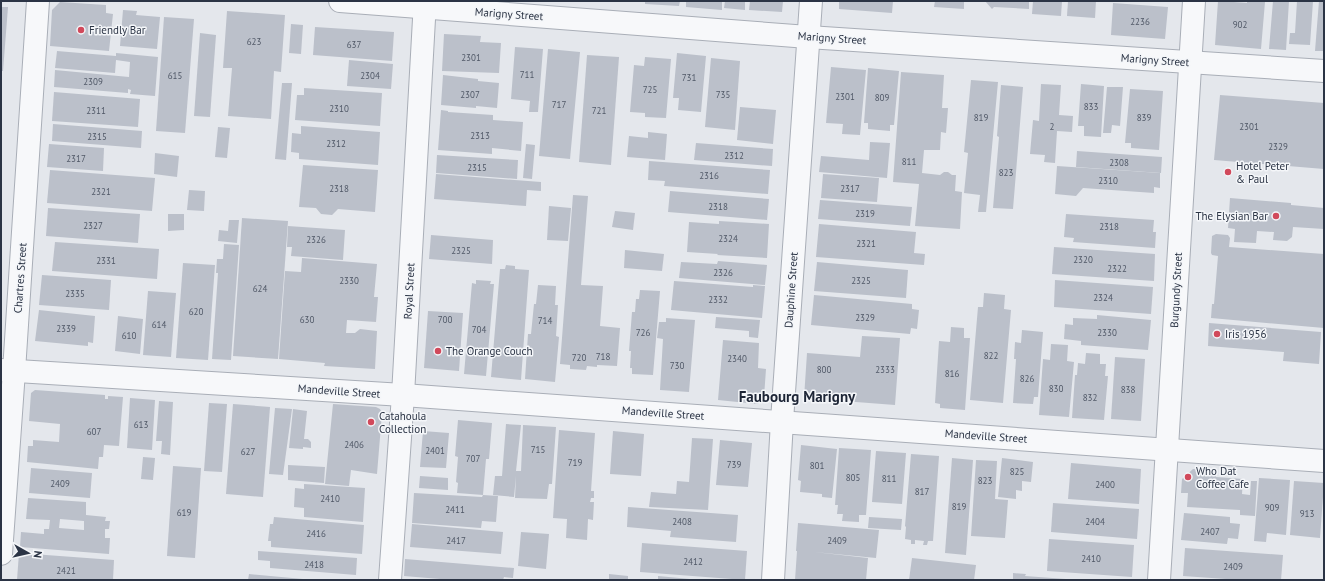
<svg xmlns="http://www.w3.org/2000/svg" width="1325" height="581" viewBox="0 0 1325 581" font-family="'PT Sans',sans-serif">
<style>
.building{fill:#bbc0ca;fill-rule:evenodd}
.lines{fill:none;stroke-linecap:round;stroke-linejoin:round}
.street-casing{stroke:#a9aeb7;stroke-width:24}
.street{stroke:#f7f8fa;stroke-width:22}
.poi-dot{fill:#d1495b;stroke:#f4f6f9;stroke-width:1.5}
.labels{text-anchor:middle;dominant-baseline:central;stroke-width:3;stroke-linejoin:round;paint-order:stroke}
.number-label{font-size:9px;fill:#4f5766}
.street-label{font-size:11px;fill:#2b3445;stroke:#f4f6f9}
.poi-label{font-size:11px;fill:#2b3445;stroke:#f4f6f9;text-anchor:start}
.district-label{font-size:15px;font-weight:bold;fill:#1d2536;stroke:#f4f6f9}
</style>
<rect width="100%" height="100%" fill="#e4e7ec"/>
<g class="building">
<polygon points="645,1 680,1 679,6 645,4"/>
<polygon points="686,1 722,1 722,10 686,7"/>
<polygon points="725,1 745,1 745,10 724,8"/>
<polygon points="750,1 783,1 782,12 749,10"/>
<polygon points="839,1 893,1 892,13 839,9"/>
<polygon points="935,1 964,1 964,9 934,7"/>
<polygon points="985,1 1029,1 1029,9 994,7 992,9"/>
<polygon points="1033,1 1062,1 1061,16 1032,14"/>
<polygon points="1068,1 1096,1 1095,18 1067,16"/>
<polygon points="1218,1 1234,1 1234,2 1247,3 1247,1 1265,2 1261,49 1215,45"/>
<polygon points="1273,1 1289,1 1286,50 1269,49"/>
<polygon points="1297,1 1313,1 1310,45 1289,44 1290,33 1295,33"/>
<polygon points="1319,1 1324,1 1324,51 1315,51"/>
<polygon points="60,2 106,5 106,13 113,14 109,51 50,46 52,10"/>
<polygon points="1113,3 1168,7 1165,39 1111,35"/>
<polygon points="1,7 8,7 3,71 1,71"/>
<polygon points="123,10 137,11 136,15 160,17 157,49 120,46"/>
<polygon points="227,11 285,15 281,72 274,71 271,119 228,116 232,68 223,68"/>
<polygon points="164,17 194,19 185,133 156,131"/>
<polygon points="291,24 303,25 301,54 289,53"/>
<polygon points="315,27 394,32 392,61 313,55"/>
<polygon points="200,33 216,35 210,117 194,116"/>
<polygon points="444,34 481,36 480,42 501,43 499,73 442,71"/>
<polygon points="515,47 543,49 538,112 529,112 530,101 511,99"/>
<polygon points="548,49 580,52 570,159 539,156"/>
<polygon points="57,51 116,56 116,53 158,57 155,96 130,94 131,90 128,89 128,93 54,87 55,70 129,77 130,62 116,60 115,73 55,68"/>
<polygon points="677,53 706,56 701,112 678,110 679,98 673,98"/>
<polygon points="587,55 619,57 611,165 579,162"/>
<polygon points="645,57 671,59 666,118 645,117 645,113 630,112 634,65 644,66"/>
<polygon points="711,58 740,61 735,130 705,127"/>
<polygon points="349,60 393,64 391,89 347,86"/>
<polygon points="831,67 866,70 860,135 842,134 843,124 826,123"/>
<polygon points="868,68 899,71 894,125 890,125 890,131 868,129 868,123 864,123"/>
<polygon points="901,72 944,75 942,108 948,108 946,133 941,132 940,150 924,150 922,173 940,175 944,172 948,172 952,175 956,175 955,191 962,192 960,229 915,226 919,184 893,182"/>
<polygon points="443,75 478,79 478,81 499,83 497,108 476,106 476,108 441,105"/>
<polygon points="971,80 998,82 986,212 978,212 980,195 964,193 968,153 964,152"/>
<polygon points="282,83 292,83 286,160 275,159"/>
<polygon points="1041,84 1061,85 1059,115 1073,116 1072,132 1057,131 1055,163 1044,162 1045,155 1030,154 1033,120 1039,121"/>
<polygon points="1081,84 1104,86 1101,137 1084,136 1084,126 1078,126"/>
<polygon points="1001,85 1023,87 1013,209 993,208 999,137 997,136"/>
<polygon points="1107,87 1123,87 1120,126 1112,125 1111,133 1103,133"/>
<polygon points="304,88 382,93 380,126 295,120 297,95 304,95"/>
<polygon points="1130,89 1163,91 1159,150 1131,148 1131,143 1125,143"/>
<polygon points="54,92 140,99 138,127 52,121"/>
<polygon points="1220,95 1324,103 1324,169 1214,160"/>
<polygon points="740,107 776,110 773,144 737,140"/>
<polygon points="441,110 448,111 448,112 493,115 493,120 523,122 521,151 492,148 492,154 438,150"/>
<polygon points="53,124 142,131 141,148 52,141"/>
<polygon points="301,126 380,132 378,165 299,159 299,153 291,152 292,133 301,134"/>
<polygon points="218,127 230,128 227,158 215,157"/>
<polygon points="648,132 667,134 665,160 627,157 629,136 648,138"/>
<polygon points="870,142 890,143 887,178 819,172 821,156 869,160"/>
<polygon points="696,143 773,149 772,166 694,160"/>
<polygon points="49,144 104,148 103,171 47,167"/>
<polygon points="526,144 535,145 532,179 523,178"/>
<polygon points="1077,151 1162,157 1161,173 1076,167"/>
<polygon points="155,153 179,156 177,177 154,174"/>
<polygon points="437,155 518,160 517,179 436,173"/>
<polygon points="649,161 770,170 768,194 664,186 665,181 648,180"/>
<polygon points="303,165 378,170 375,212 338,209 332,215 321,214 316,208 299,207"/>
<polygon points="1057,166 1160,173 1160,188 1154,187 1154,193 1083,188 1076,196 1055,194"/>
<polygon points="50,170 155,178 152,211 47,203"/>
<polygon points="436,174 541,182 541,191 527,190 526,206 434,199"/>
<polygon points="823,174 879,178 877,202 821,198"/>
<polygon points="189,190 205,191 204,211 187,210"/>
<polygon points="670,191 769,199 767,220 668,212"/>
<polygon points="573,195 588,196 581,285 603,286 600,326 620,328 617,366 597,365 597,367 587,366 586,370 570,369 570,365 560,364"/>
<polygon points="1230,198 1291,203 1291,205 1324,208 1324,229 1293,227 1292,237 1287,241 1273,240 1274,232 1257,231 1256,243 1234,242 1235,229 1228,228"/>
<polygon points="820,200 912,207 910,226 818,219"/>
<polygon points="549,206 571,208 568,241 547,240"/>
<polygon points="48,208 140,214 138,243 46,236"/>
<polygon points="615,211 635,213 633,230 612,227"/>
<polygon points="168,214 184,214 184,230 168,231"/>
<polygon points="1066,214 1154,220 1153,232 1156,232 1155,248 1073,242 1074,238 1064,237"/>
<polygon points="242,218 288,221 278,359 233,356"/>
<polygon points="229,220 239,220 237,243 218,241 219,230 228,231"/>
<polygon points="719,221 769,224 767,258 717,255 718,254 687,252 689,222 719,224"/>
<polygon points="819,224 916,232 914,253 925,254 924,265 816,257"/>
<polygon points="288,226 345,230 343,260 291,256 292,247 287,247"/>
<polygon points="1216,234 1228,235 1230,238 1229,247 1324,254 1324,328 1211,318 1212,304 1214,304 1218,256 1212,255 1211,253 1212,236"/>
<polygon points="431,235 493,240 492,264 429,259"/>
<polygon points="55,242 159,249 157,279 52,271"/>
<polygon points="224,244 239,245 231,360 212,359 218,273 216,273 217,259 223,259"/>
<polygon points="1054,247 1155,254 1154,281 1052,274"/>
<polygon points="625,250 664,254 662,271 624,268"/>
<polygon points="302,258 377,264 374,297 378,297 376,322 347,320 346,333 355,333 360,329 377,331 375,369 324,366 325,363 279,359 285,271 301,272"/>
<polygon points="718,261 767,265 765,285 679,278 681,262 717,264"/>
<polygon points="817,262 908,270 906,298 814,291"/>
<polygon points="183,263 215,265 208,360 176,358"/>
<polygon points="506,265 515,266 515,269 529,270 521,380 491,377 500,269 505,269"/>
<polygon points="42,275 111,280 109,310 39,305"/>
<polygon points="476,280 491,281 490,284 494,284 486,376 464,374 472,283 476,284"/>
<polygon points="1055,280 1153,287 1151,314 1054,307"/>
<polygon points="674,281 753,287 753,285 765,286 762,318 671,310"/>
<polygon points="538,285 556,286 555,305 558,305 556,336 559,337 555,382 525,379 528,334 531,334 534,304 536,304"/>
<polygon points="640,290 660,291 653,375 632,374 632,368 630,368 631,351 629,351 632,312 635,312 636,299 639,299"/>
<polygon points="148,291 176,293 171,357 143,355"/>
<polygon points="984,293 1005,295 1004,309 1011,310 1003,403 970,400 978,307 983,307"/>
<polygon points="814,295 912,304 912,309 919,310 917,329 911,328 910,334 811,325"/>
<polygon points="39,310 95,316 93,343 88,342 88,346 35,341"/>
<polygon points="428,311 463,313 459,371 424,368"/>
<polygon points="1097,315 1151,320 1148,350 1081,345 1081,341 1064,339 1065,324 1073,325 1073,318 1097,319"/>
<polygon points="118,316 143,319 140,354 115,351"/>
<polygon points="716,317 760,320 758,338 749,337 749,331 715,328"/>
<polygon points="666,318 695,320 689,392 660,390 663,339 657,338 659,322 666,322"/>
<polygon points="1209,323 1321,332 1319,364 1283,361 1284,352 1208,346"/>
<polygon points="951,327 964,328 964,338 970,338 965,410 940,408 940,404 935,403 939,341 950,342"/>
<polygon points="1022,330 1043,332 1038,397 1034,397 1033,404 1013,403 1016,359 1014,359 1015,342 1021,343"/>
<polygon points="862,336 900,338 895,405 804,398 807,353 860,357"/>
<polygon points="723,340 759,343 758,368 766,369 764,397 761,402 757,404 718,400"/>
<polygon points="1051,344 1068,345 1067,361 1074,362 1069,417 1039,415 1043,359 1050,360"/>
<polygon points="1086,353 1100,354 1100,364 1106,364 1105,376 1108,376 1104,420 1072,418 1075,375 1077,375 1078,363 1085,364"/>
<polygon points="1115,357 1145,359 1141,421 1111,419"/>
<polygon points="35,390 105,395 105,399 108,399 108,396 123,397 119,446 104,445 103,457 99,457 98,469 27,462 28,446 33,446 33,440 59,442 60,424 29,421 31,393"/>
<polygon points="130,398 155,400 152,450 127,448"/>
<polygon points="159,401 173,402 170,455 161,454 162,441 156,441"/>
<polygon points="209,403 227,404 222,472 204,471"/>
<polygon points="233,404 270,407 263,497 226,494"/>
<polygon points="333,404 376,407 380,409 382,413 377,474 351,470 349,486 325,484"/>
<polygon points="275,408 292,409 283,475 269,474"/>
<polygon points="293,409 307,411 304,439 308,439 311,442 311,448 303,447 303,449 289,448"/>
<polygon points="458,420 492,423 489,459 486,459 483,495 457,493 458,483 456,482 458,457 455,456"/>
<polygon points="506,424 521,425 516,471 521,471 523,425 556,427 552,484 549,484 547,499 515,498 516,476 514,497 493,495 495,476 502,476"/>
<polygon points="559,430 595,433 591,491 594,491 594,498 591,498 590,502 594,502 593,520 588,519 587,540 566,538 567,519 553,518"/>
<polygon points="423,431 449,433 446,468 420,467"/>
<polygon points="613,431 644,434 641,476 610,474"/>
<polygon points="692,438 713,439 708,510 649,507 651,492 676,494 677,481 689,482"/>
<polygon points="720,440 752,443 748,487 716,485"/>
<polygon points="801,445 837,449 832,498 822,497 822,494 800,492 801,481 798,480"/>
<polygon points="839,448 871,450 866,515 859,515 859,522 842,521 843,514 837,514 838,505 835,505"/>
<polygon points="876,451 906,453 902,504 872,502"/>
<polygon points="911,454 939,456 933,541 928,541 927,545 923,545 924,541 915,540 915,544 911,544 911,540 905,539 906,527 905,526"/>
<polygon points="143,457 155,458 153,480 141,479"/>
<polygon points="952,458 973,460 966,555 945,553"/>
<polygon points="1002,458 1033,462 1031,482 1022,481 1022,491 1016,490 1016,499 998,497"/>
<polygon points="976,460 997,461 995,499 1008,500 1005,538 971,536"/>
<polygon points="1071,463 1141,469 1139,504 1068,499"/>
<polygon points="288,465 325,467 324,483 288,480"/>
<polygon points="173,466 201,468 195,558 167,556"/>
<polygon points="31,468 92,473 90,498 29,493"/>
<polygon points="1193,469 1216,471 1216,477 1243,479 1242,494 1250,495 1251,481 1257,481 1255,516 1240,515 1240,510 1187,507 1188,493 1181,493 1182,479"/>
<polygon points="420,476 448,478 448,490 419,488"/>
<polygon points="1259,478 1290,480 1286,535 1267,533 1266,542 1254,541"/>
<polygon points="1294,481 1324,483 1320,538 1290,535"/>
<polygon points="304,484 365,488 363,522 304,517 304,508 294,507 295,488 304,489"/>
<polygon points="414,493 482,497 483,495 498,496 496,522 482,521 481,528 412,523"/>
<path d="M28,498L86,502V515L106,517L105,521H110L109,529H105V538H110L109,554L20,547L21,532L44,534V529H49L50,520L26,519ZM60,519L84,521V530L59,528Z"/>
<polygon points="1053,503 1139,509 1137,539 1051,532"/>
<polygon points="628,507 738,515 736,542 670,537 671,531 627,527"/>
<polygon points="1184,513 1230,517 1230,523 1240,524 1238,539 1228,538 1227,544 1181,540"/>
<polygon points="274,517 364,525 362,554 271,547 271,541 268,541 270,524 273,524"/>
<polygon points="869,517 902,519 901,530 868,528"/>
<polygon points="798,523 879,530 876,558 814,552 868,558 866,580 843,580 834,579 834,580 795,580 797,551 796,551"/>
<polygon points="412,524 503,532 501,554 410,547"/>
<polygon points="521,532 549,534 546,569 518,566"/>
<polygon points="1049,539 1134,545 1132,577 1047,571"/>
<polygon points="642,543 747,551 745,580 640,572"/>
<polygon points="1185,548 1283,555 1281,580 1240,580 1183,576"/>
<polygon points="258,551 357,558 356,575 270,568 270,561 258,560"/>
<polygon points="19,553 114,560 113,580 17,580"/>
<polygon points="912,558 976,565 974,580 909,580"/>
<polygon points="405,559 514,568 513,578 504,577 503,580 452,580 404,576"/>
<polygon points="1013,573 1026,574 1025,576 1066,579 1066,580 1013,580"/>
<polygon points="249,574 303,579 303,580 248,580"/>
<polygon points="609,574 628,576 628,580 609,580"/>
<polygon points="658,576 690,579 690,580 658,580"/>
</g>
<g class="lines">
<defs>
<g id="street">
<polyline points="340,1 808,37 1324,71"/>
<polyline points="1,370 403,395 1324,461"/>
<polyline points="1,554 14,371 38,1"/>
<polyline points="390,580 403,395 425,1"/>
<polyline points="773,580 782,421 811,1"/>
<polyline points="1159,580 1194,1"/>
</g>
</defs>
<use href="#street" class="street-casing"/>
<use href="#street" class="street"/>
</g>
<g class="poi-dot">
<circle cx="81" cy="30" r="4"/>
<circle cx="1228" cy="172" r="4"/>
<circle cx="1276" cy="216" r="4"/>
<circle cx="1217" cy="334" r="4"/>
<circle cx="438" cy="351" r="4"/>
<circle cx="371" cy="422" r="4"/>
<circle cx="1188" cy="477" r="4"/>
</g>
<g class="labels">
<g class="number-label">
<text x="1140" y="21">2236</text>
<text x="1240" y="24">902</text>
<text x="254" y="41">623</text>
<text x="354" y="44">637</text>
<text x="471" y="57">2301</text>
<text x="527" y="74">711</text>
<text x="175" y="75">615</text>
<text x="370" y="75">2304</text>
<text x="689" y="77">731</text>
<text x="93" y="81">2309</text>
<text x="650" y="89">725</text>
<text x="470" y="94">2307</text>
<text x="723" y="94">735</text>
<text x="845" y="96">2301</text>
<text x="882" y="97">809</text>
<text x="559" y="104">717</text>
<text x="1091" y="106">833</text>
<text x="339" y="108">2310</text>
<text x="96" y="110">2311</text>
<text x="599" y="110">721</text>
<text x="981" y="117">819</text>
<text x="1144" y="117">839</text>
<text x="1052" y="126">2</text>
<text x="1249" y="126">2301</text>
<text x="480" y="135">2313</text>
<text x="97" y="136">2315</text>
<text x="336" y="143">2312</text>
<text x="1278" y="146">2329</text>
<text x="734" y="155">2312</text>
<text x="76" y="158">2317</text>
<text x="909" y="161">811</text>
<text x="1119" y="162">2308</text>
<text x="477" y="167">2315</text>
<text x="1006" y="172">823</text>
<text x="709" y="175">2316</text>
<text x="1108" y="180">2310</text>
<text x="339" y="188">2318</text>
<text x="850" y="188">2317</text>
<text x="101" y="191">2321</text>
<text x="718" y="206">2318</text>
<text x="865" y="213">2319</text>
<text x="93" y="225">2327</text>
<text x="1109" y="226">2318</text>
<text x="728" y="238">2324</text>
<text x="316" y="239">2326</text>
<text x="866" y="243">2321</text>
<text x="461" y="250">2325</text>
<text x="1083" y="259">2320</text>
<text x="106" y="260">2331</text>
<text x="1117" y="268">2322</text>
<text x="723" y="272">2326</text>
<text x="349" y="280">2330</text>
<text x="861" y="280">2325</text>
<text x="260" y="288">624</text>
<text x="75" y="293">2335</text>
<text x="1103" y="297">2324</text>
<text x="718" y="299">2332</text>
<text x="196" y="311">620</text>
<text x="865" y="317">2329</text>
<text x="307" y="319">630</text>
<text x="445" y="319">700</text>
<text x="545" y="320">714</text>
<text x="159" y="324">614</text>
<text x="66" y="328">2339</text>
<text x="479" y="329">704</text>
<text x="643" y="332">726</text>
<text x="1107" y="332">2330</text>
<text x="129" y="335">610</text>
<text x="991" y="355">822</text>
<text x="603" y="356">718</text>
<text x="579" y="357">720</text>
<text x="737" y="358">2340</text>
<text x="677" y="365">730</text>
<text x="824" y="369">800</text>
<text x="885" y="369">2333</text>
<text x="952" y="373">816</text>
<text x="1027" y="378">826</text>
<text x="1056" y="388">830</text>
<text x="1128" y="389">838</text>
<text x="1090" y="397">832</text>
<text x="141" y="424">613</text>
<text x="94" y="431">607</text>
<text x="354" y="444">2406</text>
<text x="538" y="449">715</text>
<text x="435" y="450">2401</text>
<text x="248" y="451">627</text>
<text x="473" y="458">707</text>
<text x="575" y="462">719</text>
<text x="734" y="464">739</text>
<text x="817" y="465">801</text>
<text x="1017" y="471">825</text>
<text x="853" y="477">805</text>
<text x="889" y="478">811</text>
<text x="985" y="480">823</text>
<text x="60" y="483">2409</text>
<text x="1105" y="484">2400</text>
<text x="922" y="491">817</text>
<text x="330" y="498">2410</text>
<text x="959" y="506">819</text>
<text x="1272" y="507">909</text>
<text x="455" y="509">2411</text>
<text x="184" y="512">619</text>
<text x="1307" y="513">913</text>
<text x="682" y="521">2408</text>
<text x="1095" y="521">2404</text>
<text x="1210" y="531">2407</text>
<text x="316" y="533">2416</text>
<text x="456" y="540">2417</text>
<text x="837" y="540">2409</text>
<text x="1091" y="558">2410</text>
<text x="693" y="561">2412</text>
<text x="314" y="564">2418</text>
<text x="1233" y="566">2409</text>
<text x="66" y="570">2421</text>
</g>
<g class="street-label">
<text transform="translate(509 14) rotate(4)">Marigny Street</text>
<text transform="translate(832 38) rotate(4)">Marigny Street</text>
<text transform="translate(1155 60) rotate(4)">Marigny Street</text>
<text transform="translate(20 278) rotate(-86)">Chartres Street</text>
<text transform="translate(791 290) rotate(-86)">Dauphine Street</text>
<text transform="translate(1176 290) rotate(-87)">Burgundy Street</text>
<text transform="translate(409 291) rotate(-87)">Royal Street</text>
<text transform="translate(339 391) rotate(4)">Mandeville Street</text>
<text transform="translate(663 413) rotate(4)">Mandeville Street</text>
<text transform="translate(986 436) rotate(4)">Mandeville Street</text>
</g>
<g class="poi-label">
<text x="89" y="30">Friendly Bar</text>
<text x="1236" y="166">Hotel Peter<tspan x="1236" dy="13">&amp; Paul</tspan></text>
<text x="1268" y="216" text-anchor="end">The Elysian Bar</text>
<text x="1225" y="334">Iris 1956</text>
<text x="446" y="351">The Orange Couch</text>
<text x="379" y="416">Catahoula<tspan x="379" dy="13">Collection</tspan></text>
<text x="1196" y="471">Who Dat<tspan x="1196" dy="13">Coffee Cafe</tspan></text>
</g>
<g class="district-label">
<text x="797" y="396">Faubourg Marigny</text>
</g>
</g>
<rect width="1325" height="581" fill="none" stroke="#2b3445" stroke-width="4"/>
<g transform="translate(28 553) rotate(98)" stroke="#f4f6f9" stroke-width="3" paint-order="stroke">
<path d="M0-3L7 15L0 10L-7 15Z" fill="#2b3445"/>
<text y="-6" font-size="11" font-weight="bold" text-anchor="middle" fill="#2b3445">N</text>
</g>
</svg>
